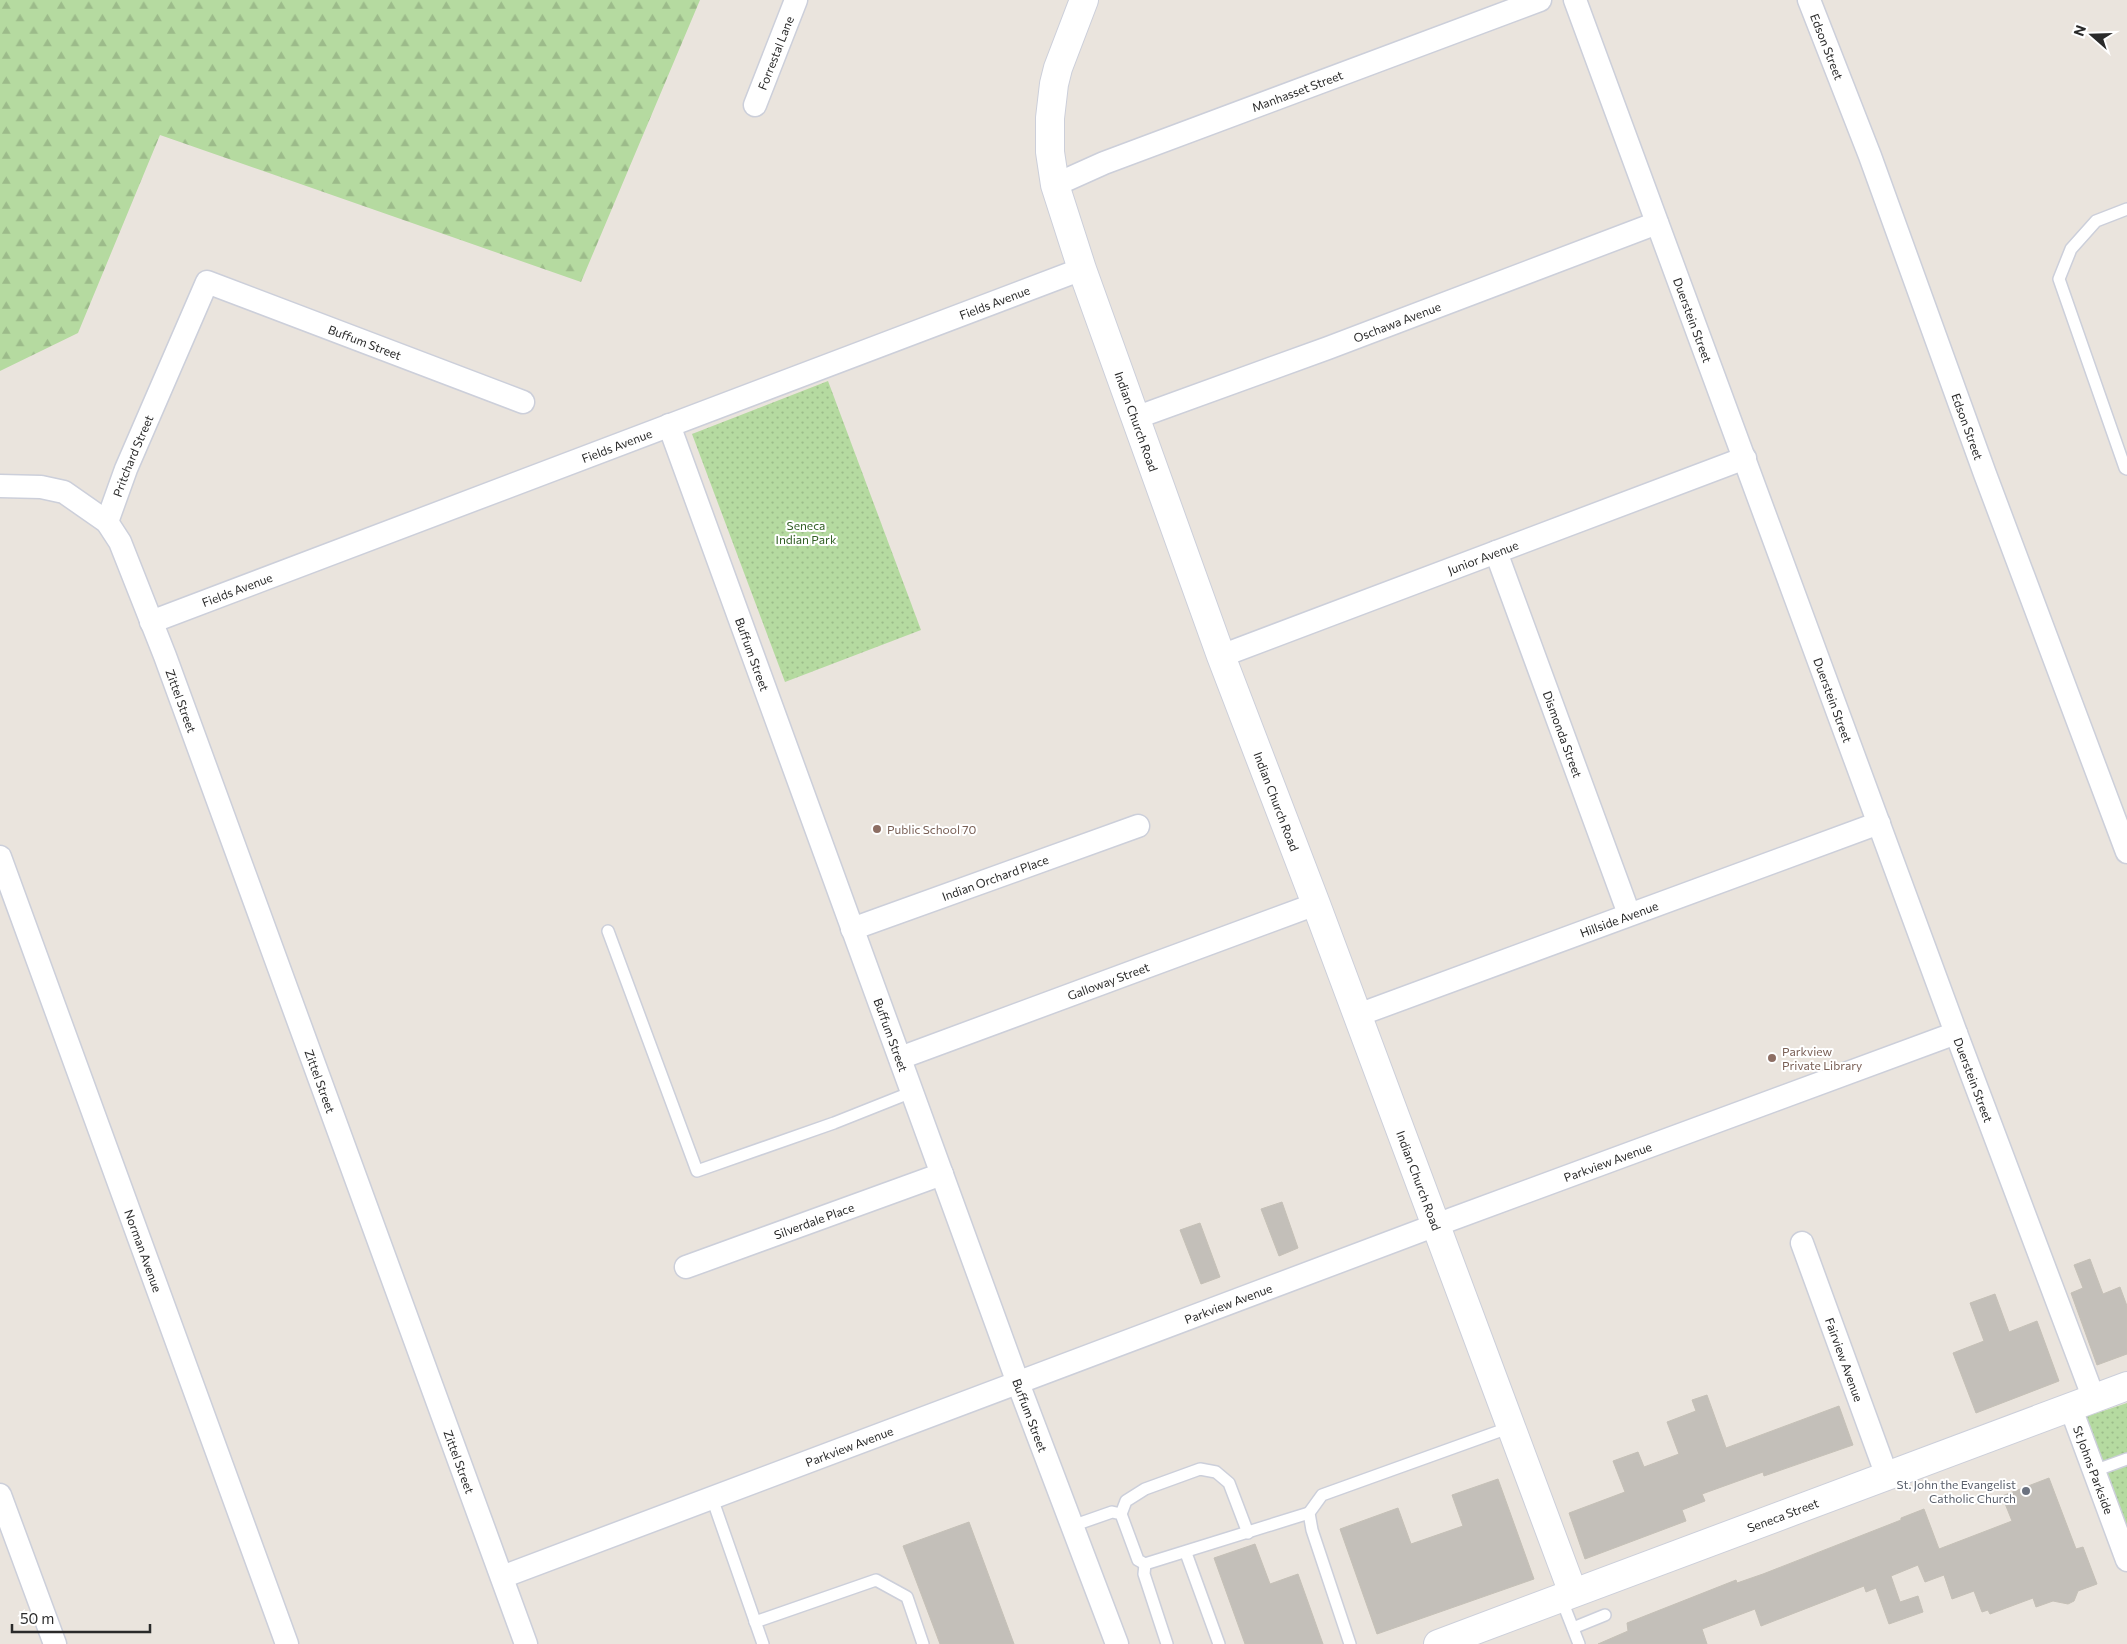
<svg xmlns="http://www.w3.org/2000/svg" width="2127" height="1644" viewBox="0 0 2127 1644" font-family="Commissioner,sans-serif">
<style>
.forest{fill:url(#forest-firs)}
.park{fill:url(#park-dots)}
.building{fill:#c3bfb9;stroke:#c5c0b7}
.lines{fill:none;stroke-linecap:round;stroke-linejoin:round}
.lane-casing{stroke:#cccfda;stroke-width:14}
.street-casing{stroke:#cccfda;stroke-width:25}
.secondary-casing{stroke:#cccfda;stroke-width:30}
.lane{stroke:#fff;stroke-width:11}
.street{stroke:#fff;stroke-width:22}
.secondary{stroke:#fff;stroke-width:28}
.education-dot{fill:#8d6e63;stroke:#fff;stroke-width:2}
.worship-dot{fill:#6b7280;stroke:#fff;stroke-width:2}
.labels{text-anchor:middle;dominant-baseline:central;stroke-width:4;stroke-linejoin:round;paint-order:stroke}
.street-label{font-size:12px;fill:#2a2a2a;stroke:#fff}
.park-label{font-size:12px;fill:#305e23;stroke:#fff}
.education-label{font-size:12px;fill:#785e54;stroke:#fff;text-anchor:start}
.worship-label{font-size:12px;fill:#5b616d;stroke:#fff;text-anchor:end}
</style>
<defs>
<pattern id="forest-firs" width="22" height="20" patternUnits="userSpaceOnUse" patternTransform="scale(1.25)"><rect width="22" height="20" fill="#b5daa0"/><path d="M5 1l3.5 6h-7zM16 11l3.5 6h-7z" fill="#9cbb8a"/></pattern>
<pattern id="park-dots" width="8" height="8" patternUnits="userSpaceOnUse" patternTransform="scale(1.25)"><rect width="8" height="8" fill="#b5daa0"/><path d="M2 2h.1M6 6h.1" fill="none" stroke="#9cbb8a" stroke-width="1.8" stroke-linecap="round"/></pattern>
</defs>
<rect width="100%" height="100%" fill="#eae4dd"/>
<polygon class="forest" points="0,0 700,0 581,282 160,135 78,333 0,371"/>
<g class="park">
<polygon points="828,381 921,630 785,682 692,434"/>
<polygon points="2127,1403 2127,1537 2082,1418"/>
</g>
<g class="building">
<polygon points="1282,1202 1298,1248 1279,1256 1261,1209"/>
<polygon points="1200,1223 1220,1277 1201,1284 1180,1230"/>
<polygon points="2090,1259 2103,1294 2120,1287 2127,1306 2127,1354 2097,1365 2071,1293 2083,1288 2074,1265"/>
<polygon points="1995,1294 2009,1332 2037,1321 2059,1381 1976,1413 1953,1353 1984,1341 1970,1303"/>
<polygon points="1707,1395 1726,1448 1839,1406 1853,1445 1764,1476 1763,1472 1702,1494 1705,1501 1682,1510 1686,1521 1585,1559 1569,1513 1625,1492 1613,1461 1638,1452 1644,1467 1679,1454 1667,1422 1696,1411 1692,1400"/>
<polygon points="2049,1478 2076,1549 2083,1547 2097,1584 2078,1591 2074,1601 2068,1604 2053,1601 2036,1607 2033,1598 1990,1614 1988,1610 1982,1612 1974,1591 1952,1599 1944,1575 1925,1582 1918,1565 1891,1576 1900,1602 1918,1596 1923,1612 1889,1624 1876,1588 1866,1592 1864,1586 1761,1626 1755,1609 1702,1629 1707,1644 1598,1644 1628,1631 1627,1623 1736,1580 1737,1583 1763,1574 1901,1520 1901,1518 1924,1509 1939,1549 2012,1521 2002,1496"/>
<polygon points="1498,1479 1534,1579 1377,1634 1340,1529 1398,1508 1411,1544 1463,1526 1452,1495"/>
<polygon points="969,1522 1014,1644 940,1644 903,1546"/>
<polygon points="1255,1544 1270,1584 1298,1574 1323,1644 1245,1644 1214,1558"/>
</g>
<g class="lines">
<defs>
<g id="lane">
<polyline points="2127,209 2096,221 2071,249 2059,279 2125,468 2127,469"/>
<polyline points="608,931 697,1171 834,1123 912,1092"/>
<polyline points="2094,1471 2127,1459"/>
<polyline points="712,1498 763,1644"/>
<polyline points="1121,1514 1126,1501 1145,1489 1200,1469 1216,1472 1229,1483 1248,1533"/>
<polyline points="1072,1526 1112,1512 1121,1514 1138,1560 1145,1564 1309,1513"/>
<polyline points="1186,1553 1219,1644"/>
<polyline points="1145,1564 1144,1574 1167,1644"/>
<polyline points="1561,1598 1579,1644"/>
<polyline points="755,1622 876,1580 907,1597 923,1644"/>
<polyline points="1573,1628 1605,1615"/>
<polyline points="1350,1644 1312,1530 1309,1513 1322,1495 1511,1427"/>
</g>
<g id="street">
<path id="s1" d="M1575,0L1956,1033L2094,1399"/>
<path id="s2" d="M1809,0L1870,156L1985,474L2127,852"/>
<path id="s3" d="M755,105L796,0"/>
<path id="s4" d="M1055,185L1104,163L1540,0"/>
<path id="s5" d="M1135,418L1328,348L1657,223"/>
<path id="s6" d="M669,425L1018,1383L1117,1644"/>
<path id="s7" d="M0,486L41,487L64,492L107,522L120,542L165,656L526,1644"/>
<path id="s8" d="M107,522L126,469L207,282L523,402"/>
<path id="s9" d="M1496,552L1629,914"/>
<path id="s10" d="M151,622L1082,269"/>
<path id="s11" d="M1221,656L1745,458"/>
<path id="s12" d="M0,857L287,1644"/>
<path id="s13" d="M852,929L1138,826"/>
<path id="s14" d="M1358,1015L1879,823"/>
<path id="s15" d="M900,1058L1316,904"/>
<path id="s16" d="M1802,1243L1887,1476"/>
<path id="s17" d="M686,1267L942,1174"/>
<path id="s18" d="M2070,1406L2127,1560"/>
<polyline points="0,1495 55,1644"/>
<path id="s19" d="M502,1577L1436,1225L1956,1033"/>
</g>
<g id="secondary">
<path id="s20" d="M1084,0L1058,68L1054,84L1050,118V152L1055,185L1082,269L1221,656L1316,904L1573,1593"/>
<path id="s21" d="M1438,1644L2127,1386"/>
</g>
</defs>
<use href="#lane" class="lane-casing"/>
<use href="#street" class="street-casing"/>
<use href="#secondary" class="secondary-casing"/>
<use href="#lane" class="lane"/>
<use href="#street" class="street"/>
<use href="#secondary" class="secondary"/>
</g>
<g class="education-dot">
<circle cx="877" cy="829" r="5"/>
<circle cx="1772" cy="1058" r="5"/>
</g>
<circle class="worship-dot" cx="2026" cy="1491" r="5"/>
<g class="labels">
<g class="street-label">
<text stroke="none"><textPath href="#s2" startOffset="50">Edson Street</textPath></text>
<text stroke="none"><textPath href="#s3" startOffset="56">Forrestal Lane</textPath></text>
<text stroke="none"><textPath href="#s4" startOffset="260">Manhasset Street</textPath></text>
<text stroke="none"><textPath href="#s10" startOffset="902">Fields Avenue</textPath></text>
<text stroke="none"><textPath href="#s1" startOffset="341">Duerstein Street</textPath></text>
<text stroke="none"><textPath href="#s5" startOffset="279">Oschawa Avenue</textPath></text>
<text stroke="none"><textPath href="#s8" startOffset="429">Buffum Street</textPath></text>
<text stroke="none"><textPath href="#s20" startOffset="441">Indian Church Road</textPath></text>
<text stroke="none"><textPath href="#s2" startOffset="455">Edson Street</textPath></text>
<text stroke="none"><textPath href="#s10" startOffset="498">Fields Avenue</textPath></text>
<text stroke="none"><textPath href="#s8" startOffset="71">Pritchard Street</textPath></text>
<text stroke="none"><textPath href="#s11" startOffset="280">Junior Avenue</textPath></text>
<text stroke="none"><textPath href="#s10" startOffset="92">Fields Avenue</textPath></text>
<text stroke="none"><textPath href="#s6" startOffset="244">Buffum Street</textPath></text>
<text stroke="none"><textPath href="#s1" startOffset="746">Duerstein Street</textPath></text>
<text stroke="none"><textPath href="#s7" startOffset="311">Zittel Street</textPath></text>
<text stroke="none"><textPath href="#s9" startOffset="194">Dismonda Street</textPath></text>
<text stroke="none"><textPath href="#s20" startOffset="846">Indian Church Road</textPath></text>
<text stroke="none"><textPath href="#s13" startOffset="152">Indian Orchard Place</textPath></text>
<text stroke="none"><textPath href="#s14" startOffset="278">Hillside Avenue</textPath></text>
<text stroke="none"><textPath href="#s15" startOffset="222">Galloway Street</textPath></text>
<text stroke="none"><textPath href="#s6" startOffset="649">Buffum Street</textPath></text>
<text stroke="none"><textPath href="#s1" startOffset="1151">Duerstein Street</textPath></text>
<text stroke="none"><textPath href="#s7" startOffset="716">Zittel Street</textPath></text>
<text stroke="none"><textPath href="#s19" startOffset="1181">Parkview Avenue</textPath></text>
<text stroke="none"><textPath href="#s20" startOffset="1251">Indian Church Road</textPath></text>
<text stroke="none"><textPath href="#s17" startOffset="136">Silverdale Place</textPath></text>
<text stroke="none"><textPath href="#s12" startOffset="419">Norman Avenue</textPath></text>
<text stroke="none"><textPath href="#s19" startOffset="776">Parkview Avenue</textPath></text>
<text stroke="none"><textPath href="#s16" startOffset="124">Fairview Avenue</textPath></text>
<text stroke="none"><textPath href="#s6" startOffset="1054">Buffum Street</textPath></text>
<text stroke="none"><textPath href="#s19" startOffset="371">Parkview Avenue</textPath></text>
<text stroke="none"><textPath href="#s7" startOffset="1121">Zittel Street</textPath></text>
<text stroke="none"><textPath href="#s18" startOffset="68">St Johns Parkside</textPath></text>
<text stroke="none"><textPath href="#s21" startOffset="368">Seneca Street</textPath></text>
</g>
<g class="park-label">
<text x="806" y="525">Seneca<tspan x="806" dy="14">Indian Park</tspan></text>
</g>
<g class="education-label">
<text x="887" y="829">Public School 70</text>
<text x="1782" y="1051">Parkview<tspan x="1782" dy="14">Private Library</tspan></text>
</g>
<g class="worship-label">
<text x="2016" y="1484">St. John the Evangelist<tspan x="2016" dy="14">Catholic Church</tspan></text>
</g>
</g>
<g transform="translate(2092 35) rotate(290)" stroke="#ffffff" stroke-width="4" paint-order="stroke">
<path d="M0-4L9 19L0 12L-9 19Z" fill="#2a2a2a"/>
<text y="-8" font-size="14" font-weight="bold" text-anchor="middle" fill="#2a2a2a">N</text>
</g>
<path d="M12 1624v8h138v-8" fill="none" stroke="#2a2a2a" stroke-width="2.5"/>
<text x="20" y="1624" font-size="15" fill="#2a2a2a" stroke="#ffffff" stroke-width="4" paint-order="stroke">50 m</text>
</svg>
